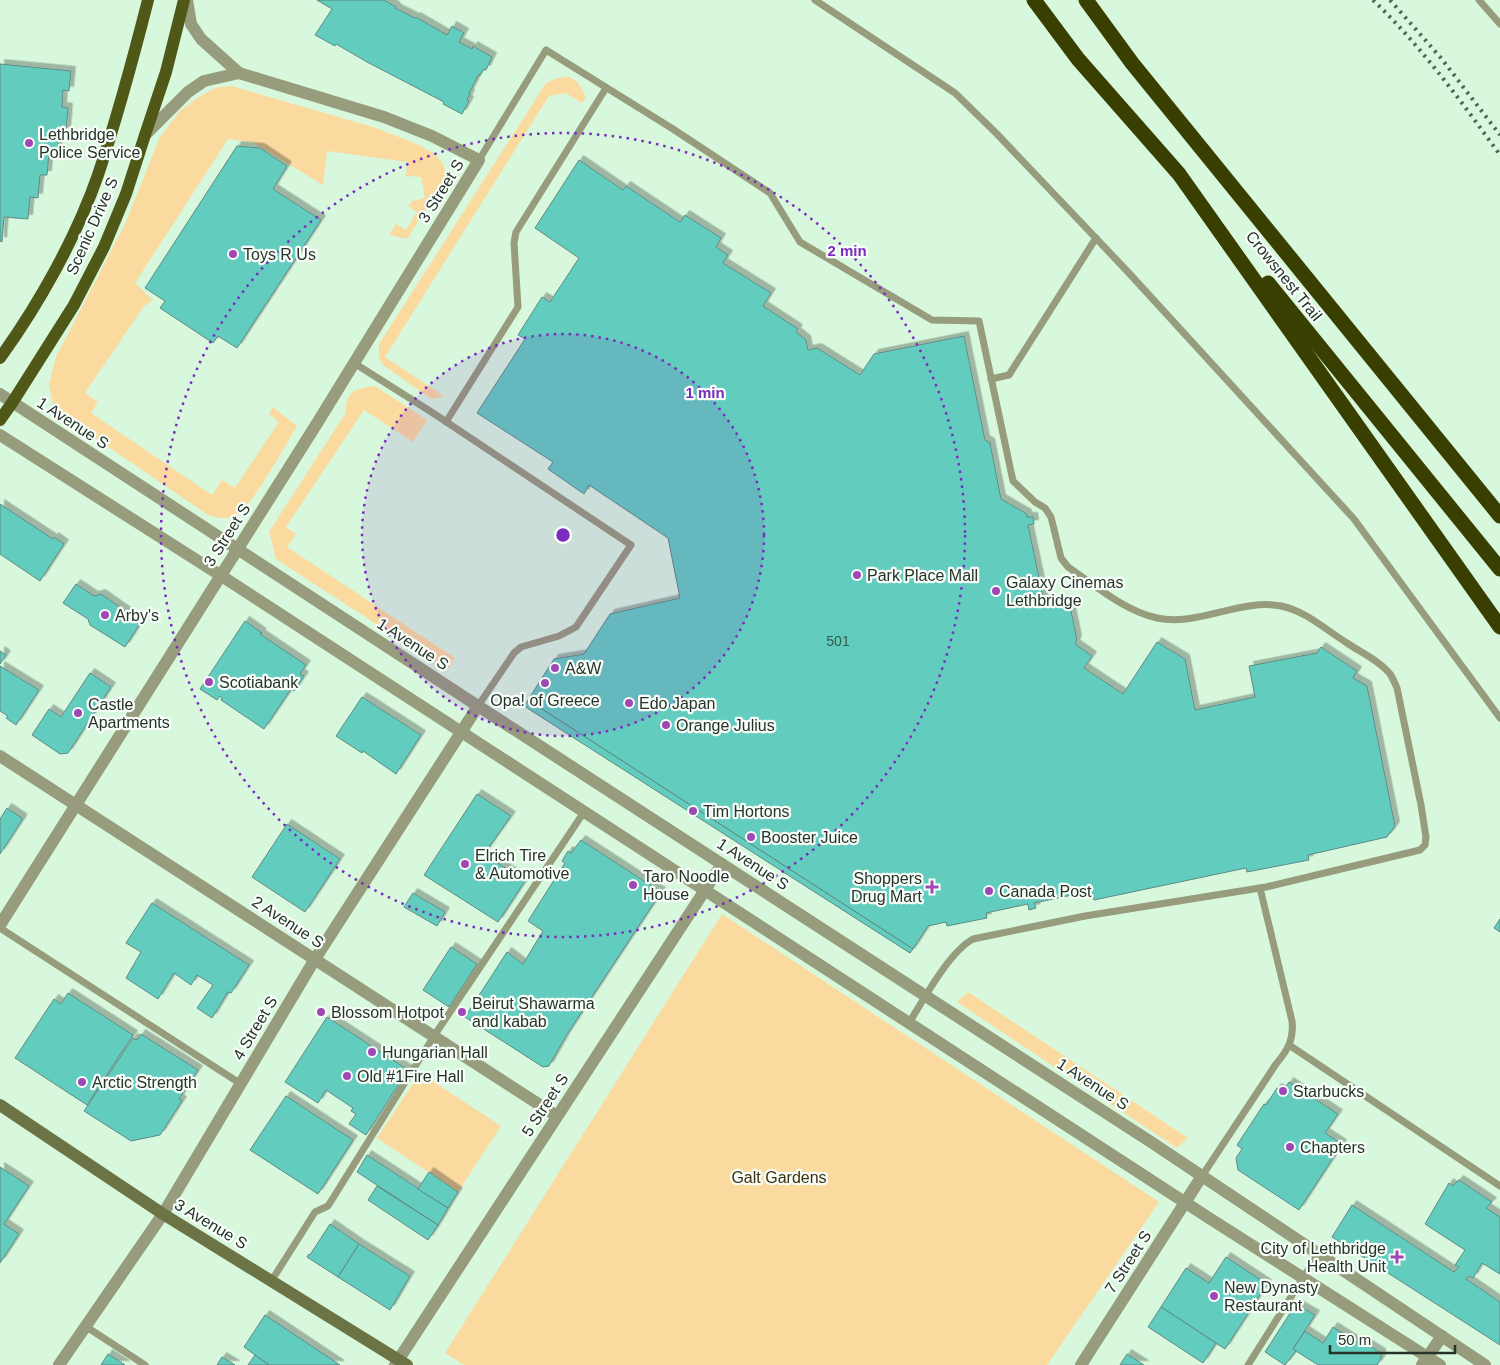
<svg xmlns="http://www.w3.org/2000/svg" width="1500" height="1365" viewBox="0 0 1500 1365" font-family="Arial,sans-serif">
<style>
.green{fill:#fada9f}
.building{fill:#62cdbf;stroke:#5f8982;filter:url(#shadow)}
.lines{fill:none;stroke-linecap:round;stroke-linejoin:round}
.service{stroke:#969c7c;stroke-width:7}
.minor{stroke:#969c7c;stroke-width:12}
.tertiary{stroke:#969c7c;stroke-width:12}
.secondary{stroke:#6c7445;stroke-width:12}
.primary{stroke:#505818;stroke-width:12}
.motorway{stroke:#383f00;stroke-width:15}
.rail{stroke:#526355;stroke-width:4;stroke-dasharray:2.5 5;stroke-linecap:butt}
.ring{fill:none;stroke:#7b2cbf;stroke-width:2.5;stroke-dasharray:2.5 5}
.poi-dot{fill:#9e48b5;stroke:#f7fdf8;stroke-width:2}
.labels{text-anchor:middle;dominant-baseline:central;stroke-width:4.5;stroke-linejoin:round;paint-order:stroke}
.number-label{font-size:14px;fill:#365a4e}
.poi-label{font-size:16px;fill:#273329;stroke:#f7fdf8;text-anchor:start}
.street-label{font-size:16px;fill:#273329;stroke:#f7fdf8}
.park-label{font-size:16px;fill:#3f2f0f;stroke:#f7fdf8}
.centre{fill:#7b2cbf;stroke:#f7fdf8;stroke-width:2.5}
.ring-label{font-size:15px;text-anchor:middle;font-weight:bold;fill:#7b2cbf;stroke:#f7fdf8;stroke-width:4.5;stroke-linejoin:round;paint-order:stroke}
</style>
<defs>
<filter id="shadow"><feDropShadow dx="4.5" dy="-4.5" stdDeviation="0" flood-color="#0004"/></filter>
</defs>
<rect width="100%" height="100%" fill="#d8f8dd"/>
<g class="green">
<path d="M568,77C579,80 581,88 586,97L582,103L566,93L549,96L385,357L444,396L434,399L430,398L383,365L379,358V344L546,83L558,78Z"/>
<path d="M232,86L376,128L419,145L435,154L443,164L446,173L443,182L407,239L389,235L396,224L406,230L417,212L408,206L412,201L425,198L421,177L406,176L407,162L327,151L323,185L252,142L228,139L135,283L153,300L144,306L85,393L98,402L91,413L212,495L222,480L235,488L279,422L269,414L273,407L297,426C286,444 251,509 235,516C226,520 217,518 208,515L63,416L53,405L49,385L56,357L125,224L160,137L180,111L200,96L218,87Z"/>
<path d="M375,386L427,420L413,442L364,410L286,527L296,534L287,547L455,658L447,670L276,559L269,532L345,414C347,391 353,389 375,386Z"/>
<polygon points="722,914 1159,1202 1047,1365 464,1365 445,1353"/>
<polygon points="968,992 1188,1138 1177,1148 957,1002"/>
<polygon points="420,1073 501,1126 458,1192 377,1138"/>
</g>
<g class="building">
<polygon points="317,0 384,0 396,7 395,8 415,18 416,17 447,35 452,26 464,33 459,42 472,49 473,46 492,57 486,70 484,69 480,75 479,74 469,93 470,94 467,100 469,101 462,114 443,104 444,102 367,62 336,44 335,46 315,35 332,9"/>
<polygon points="0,64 71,71 69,91 63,90 62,107 68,108 66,132 59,131 57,154 49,153 47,175 40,175 38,198 30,197 28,219 4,217 2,242 0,241"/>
<polygon points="237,146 260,148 287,166 273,189 321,220 237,348 218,336 213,343 160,308 165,301 145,288"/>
<polygon points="579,160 623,190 626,186 680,222 685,215 721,238 716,247 728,255 723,263 771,293 763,306 798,329 796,332 806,340 808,350 817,348 860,375 874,354 964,336 985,440 990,443 1001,499 1027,514 1027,517 1033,517 1034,524 1028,525 1045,606 1069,601 1077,640 1075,644 1092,656 1084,668 1123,694 1157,642 1185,659 1195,710 1255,697 1249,666 1317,653 1321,647 1357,671 1353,678 1367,686 1395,826 1387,837 1308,855 1309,860 1247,872 1246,868 1094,900 1091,891 1034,903 1036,908 1029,910 1028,904 986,913 987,918 947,926 946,922 928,926 913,949 528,700 554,659 584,654 610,614 680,598 668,538 589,485 584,494 548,469 553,462 477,413 525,339 518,335 542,297 550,302 579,258 535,228"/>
<polygon points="0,504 53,539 54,537 64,544 40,581 0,554"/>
<polygon points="76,584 94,596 101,594 141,622 125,647 90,625 88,619 63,603"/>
<polygon points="245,621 262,633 260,634 306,665 300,674 304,676 294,691 291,689 264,729 221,700 222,698 220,696 217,700 200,689"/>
<polygon points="0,651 6,655 0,664"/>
<polygon points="0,666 39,690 16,725 6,718 8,716 0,711"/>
<polygon points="90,673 111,687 68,753 60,754 32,735 49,709 61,717"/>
<polygon points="362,697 421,735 396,774 363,751 362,753 336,736"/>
<polygon points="528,700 913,949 910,953 524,706"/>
<polygon points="477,794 511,816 484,854 525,881 498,922 424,875"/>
<polygon points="7,808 22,818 22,820 0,854 0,819"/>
<polygon points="287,824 340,859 305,912 252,877"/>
<polygon points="581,840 661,892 566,1036 549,1066 543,1067 465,1017 507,952 523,964 543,931 528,921 565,863 562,861 568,851 571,853"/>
<polygon points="413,893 445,912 437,926 404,907"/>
<polygon points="152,903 249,965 231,993 228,992 212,1018 197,1008 213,985 197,975 191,985 174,973 158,999 126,978 141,952 126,943"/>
<polygon points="1500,919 1500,932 1494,928"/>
<polygon points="451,947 477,964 449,1007 423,990"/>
<polygon points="68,993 133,1035 87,1105 15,1058 54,999 61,1004"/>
<polygon points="327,1017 408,1070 366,1135 349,1124 356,1114 351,1111 353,1108 326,1090 318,1103 285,1082"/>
<polygon points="141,1034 198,1070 179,1099 182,1101 160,1135 131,1141 84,1111 133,1038 137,1040"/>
<polygon points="1289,1082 1338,1114 1325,1133 1342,1144 1299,1210 1238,1170 1236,1158 1242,1149 1237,1145 1264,1104 1266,1105 1277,1088 1283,1091"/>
<polygon points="286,1096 353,1140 318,1194 250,1150"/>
<polygon points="367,1155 448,1208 438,1225 357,1172"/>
<polygon points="0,1167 29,1186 4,1224 19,1234 0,1263"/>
<polygon points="429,1172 458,1192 448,1208 418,1189"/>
<polygon points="1459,1180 1492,1202 1486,1208 1500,1217 1500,1274 1482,1263 1473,1278 1469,1276 1466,1279 1500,1302 1500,1345 1332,1237 1352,1205 1454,1272 1459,1267 1455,1265 1465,1250 1425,1224 1449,1183 1453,1186"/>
<polygon points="377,1186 438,1225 428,1240 368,1200"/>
<polygon points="330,1224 359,1244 338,1277 307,1257 309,1254 310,1255"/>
<polygon points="359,1244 410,1276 390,1310 338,1277"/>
<polygon points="1226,1257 1267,1284 1225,1349 1161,1307 1186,1268 1209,1283"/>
<polygon points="1296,1304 1315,1315 1293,1349 1296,1351 1285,1365 1265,1352"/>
<polygon points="1161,1307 1216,1343 1203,1363 1148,1327"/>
<polygon points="265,1315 340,1365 269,1365 255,1355 244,1347"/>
<polygon points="1333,1327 1363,1346 1365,1343 1381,1353 1381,1359 1377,1365 1318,1365 1293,1349 1305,1331 1323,1343"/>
<polygon points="108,1354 125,1365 101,1365"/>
<polygon points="1127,1354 1144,1365 1120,1365"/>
<polygon points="255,1355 269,1365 248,1365"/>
<polygon points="222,1357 235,1365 217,1365"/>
</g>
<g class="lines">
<g class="service">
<polyline points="815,0 955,93 997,134 1128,272 1354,519 1500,718"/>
<polyline points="1479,0 1500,24"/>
<path d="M479,160L546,50L673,129L770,193L800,242L932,320L979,321L1013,481L1035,502L1045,508L1051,517L1061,558L1068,567C1094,585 1125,611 1157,618C1197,627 1241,598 1281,606C1306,611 1326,630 1347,643C1360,652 1380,661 1390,674C1393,678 1395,684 1397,688L1421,805L1426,837L1425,845L1420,850L1266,887L1085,916L973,939C949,952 924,999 909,1023"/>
<polyline points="354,363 433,413 631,545 576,627 559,636 521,647 514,653 478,706"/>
<polyline points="991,379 1009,375 1096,238"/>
<polyline points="446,422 518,307 514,243 516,232 606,88"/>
<polyline points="0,928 241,1084"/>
<polyline points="1289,1045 1500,1186"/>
<path d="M1202,1176L1276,1064C1288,1050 1294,1039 1292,1021L1260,888"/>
<polyline points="272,1280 315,1212 328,1206 434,1036 584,812"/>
<polyline points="85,1326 145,1365"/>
<polyline points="1248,1365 1318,1254"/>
</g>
<g class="minor">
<polyline points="145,135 188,92 204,81 239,73"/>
<polyline points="0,756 557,1116"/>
<polyline points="0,925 316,425 479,160 432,136 384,117 239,73 201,39 191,24 187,0"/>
<polyline points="59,1365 163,1214 315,959 478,706"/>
<polyline points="1422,1365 1442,1336"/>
</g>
<g class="tertiary">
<polyline points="0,394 478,706 1151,1142 1485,1365"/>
<polyline points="0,435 220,575 1209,1218 1440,1365"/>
<polyline points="395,1365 722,864"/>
<polyline points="1081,1365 1202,1176"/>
</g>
<polyline class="secondary" points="0,1105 163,1214 407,1365"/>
<g class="primary">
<path d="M0,358C39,304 76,238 98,175C117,118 133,59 148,0"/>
<polyline points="0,420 12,403 74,305 104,247 126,194 145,135 166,72 184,0"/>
</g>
<g class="motorway">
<polyline points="1034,0 1078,59 1179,174 1500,627"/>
<polyline points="1086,0 1132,63 1500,516"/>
<polyline points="1268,283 1500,569"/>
</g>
<g class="rail">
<path d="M1373,0C1421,46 1461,101 1500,155"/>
<polyline points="1390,0 1441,58 1500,135"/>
</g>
</g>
<circle cx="563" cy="535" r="201" fill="#7b2cbf" fill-opacity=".12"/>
<g class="ring">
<circle cx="563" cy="535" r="201"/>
<circle cx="563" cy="535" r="402"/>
</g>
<g class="poi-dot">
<circle cx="29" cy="143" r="5"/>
<circle cx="233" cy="254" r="5"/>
<circle cx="857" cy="575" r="5"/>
<circle cx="996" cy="591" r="5"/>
<circle cx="105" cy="615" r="5"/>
<circle cx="555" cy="668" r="5"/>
<circle cx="209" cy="682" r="5"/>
<circle cx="545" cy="683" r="5"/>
<circle cx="629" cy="703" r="5"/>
<circle cx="78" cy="713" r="5"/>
<circle cx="666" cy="725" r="5"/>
<circle cx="693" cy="811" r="5"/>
<circle cx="751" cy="837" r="5"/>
<circle cx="465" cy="864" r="5"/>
<circle cx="633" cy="885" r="5"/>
<path d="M929.5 879.5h5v5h5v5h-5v5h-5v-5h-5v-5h5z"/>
<circle cx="989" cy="891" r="5"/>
<circle cx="321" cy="1012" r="5"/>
<circle cx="462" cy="1012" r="5"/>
<circle cx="372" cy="1052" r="5"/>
<circle cx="347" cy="1076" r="5"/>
<circle cx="82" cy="1082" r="5"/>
<circle cx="1283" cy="1091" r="5"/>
<circle cx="1290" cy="1147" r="5"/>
<path d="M1394.5 1249.5h5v5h5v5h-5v5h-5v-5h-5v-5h5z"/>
<circle cx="1214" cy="1296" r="5"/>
</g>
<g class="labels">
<g class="number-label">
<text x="838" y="641">501</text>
</g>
<g class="poi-label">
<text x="39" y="134">Lethbridge<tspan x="39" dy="18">Police Service</tspan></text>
<text x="243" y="254">Toys R Us</text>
<text x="867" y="575">Park Place Mall</text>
<text x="1006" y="582">Galaxy Cinemas<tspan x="1006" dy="18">Lethbridge</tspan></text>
<text x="115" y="615">Arby's</text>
<text x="565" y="668">A&amp;W</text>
<text x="219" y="682">Scotiabank</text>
<text x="545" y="700" text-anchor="middle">Opa! of Greece</text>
<text x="639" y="703">Edo Japan</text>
<text x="88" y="704">Castle<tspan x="88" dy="18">Apartments</tspan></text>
<text x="676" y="725">Orange Julius</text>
<text x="703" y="811">Tim Hortons</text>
<text x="761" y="837">Booster Juice</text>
<text x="475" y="855">Elrich Tire<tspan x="475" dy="18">&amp; Automotive</tspan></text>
<text x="643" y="876">Taro Noodle<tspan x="643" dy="18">House</tspan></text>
<text x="922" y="878" text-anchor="end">Shoppers<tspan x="922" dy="18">Drug Mart</tspan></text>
<text x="999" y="891">Canada Post</text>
<text x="472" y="1003">Beirut Shawarma<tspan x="472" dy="18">and kabab</tspan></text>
<text x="331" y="1012">Blossom Hotpot</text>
<text x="382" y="1052">Hungarian Hall</text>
<text x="357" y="1076">Old #1Fire Hall</text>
<text x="92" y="1082">Arctic Strength</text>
<text x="1293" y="1091">Starbucks</text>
<text x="1300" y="1147">Chapters</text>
<text x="1386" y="1248" text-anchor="end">City of Lethbridge<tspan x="1386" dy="18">Health Unit</tspan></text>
<text x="1224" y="1287">New Dynasty<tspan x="1224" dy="18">Restaurant</tspan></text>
</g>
<g class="street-label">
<text transform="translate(441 191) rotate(-58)">3 Street S</text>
<text transform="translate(92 226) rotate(-66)">Scenic Drive S</text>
<text transform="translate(1284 276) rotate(51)">Crowsnest Trail</text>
<text transform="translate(73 423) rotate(33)">1 Avenue S</text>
<text transform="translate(227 535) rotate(-57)">3 Street S</text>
<text transform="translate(413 644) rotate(33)">1 Avenue S</text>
<text transform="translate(753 864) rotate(33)">1 Avenue S</text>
<text transform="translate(288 922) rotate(33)">2 Avenue S</text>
<text transform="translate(255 1028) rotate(-59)">4 Street S</text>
<text transform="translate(1093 1084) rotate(33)">1 Avenue S</text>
<text transform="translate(545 1105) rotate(-57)">5 Street S</text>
<text transform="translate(211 1224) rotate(31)">3 Avenue S</text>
<text transform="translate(1128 1262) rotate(-57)">7 Street S</text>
</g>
<g class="park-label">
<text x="779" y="1177">Galt Gardens</text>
</g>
</g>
<circle cx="563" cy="535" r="8" class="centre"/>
<g class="ring-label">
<text x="847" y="256">2 min</text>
<text x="705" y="398">1 min</text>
</g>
<path d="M1330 1345v8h125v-8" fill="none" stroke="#273329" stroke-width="2.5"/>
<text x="1338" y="1345" font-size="15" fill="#273329" stroke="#f7fdf8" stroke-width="4" paint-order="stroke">50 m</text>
</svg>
